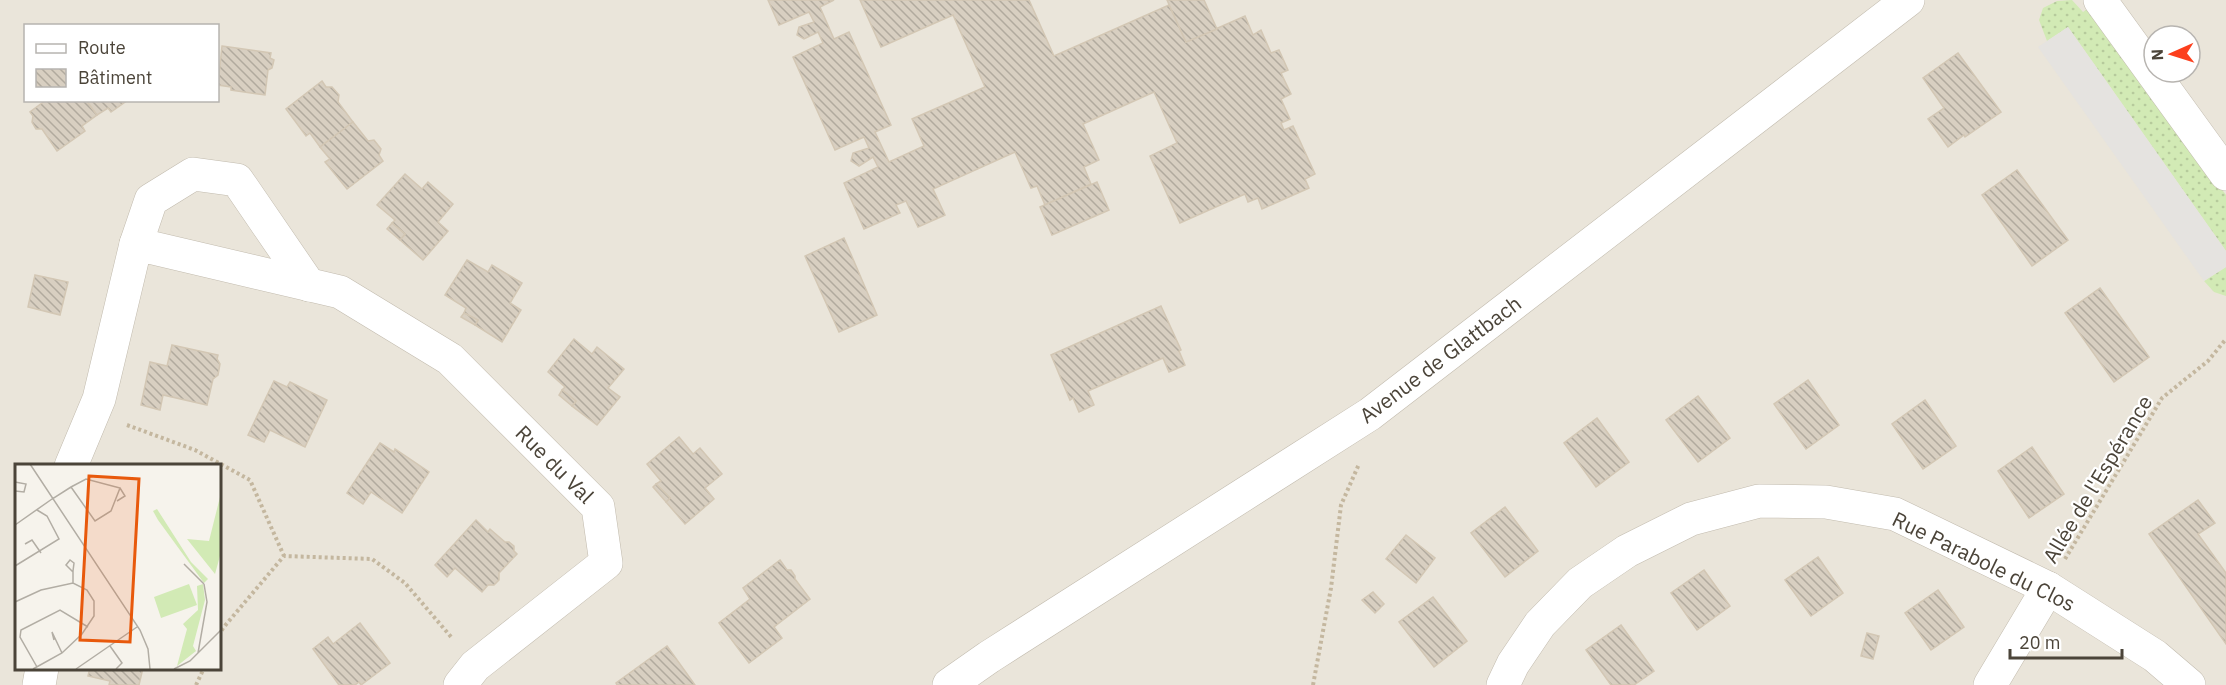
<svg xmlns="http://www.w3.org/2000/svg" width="2226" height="685" viewBox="0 0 2226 685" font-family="'IBM Plex Sans',sans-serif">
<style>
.residential{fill:#eae5da;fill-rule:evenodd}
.grass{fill:url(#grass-dots)}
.parking{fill:#e5e3e0}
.building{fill:url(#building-back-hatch);stroke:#d3c7b4;stroke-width:1.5}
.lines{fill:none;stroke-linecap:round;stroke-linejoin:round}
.minor-casing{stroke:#c2bbae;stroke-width:34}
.path{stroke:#c4b79f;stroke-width:4;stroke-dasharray:3 3;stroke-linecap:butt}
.minor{stroke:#fff;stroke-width:33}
.labels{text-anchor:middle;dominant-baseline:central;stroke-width:4.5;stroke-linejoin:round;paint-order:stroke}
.street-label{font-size:21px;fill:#4b4439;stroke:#fff}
.inset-road{fill:none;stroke:#b2ada4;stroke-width:1.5}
.view{fill:#e8590c;fill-opacity:0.15;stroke:#e8590c;stroke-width:3}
.inset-edge{fill:none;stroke:#4b4439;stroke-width:3}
</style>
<defs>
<pattern id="grass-dots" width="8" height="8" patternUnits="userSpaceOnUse" patternTransform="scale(1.5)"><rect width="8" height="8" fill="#d2eab5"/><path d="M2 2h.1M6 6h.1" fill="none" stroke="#b6ca9c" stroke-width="1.8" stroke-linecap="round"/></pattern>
<pattern id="building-back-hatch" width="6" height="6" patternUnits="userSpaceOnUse" patternTransform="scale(1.5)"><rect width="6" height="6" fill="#d8cfc1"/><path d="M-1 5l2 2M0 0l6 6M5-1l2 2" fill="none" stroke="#b1aa9e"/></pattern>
</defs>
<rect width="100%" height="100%" fill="#f6f3ec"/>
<path class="residential" d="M0,0H2226V685H0ZM26,26H218V100H26ZM2154,36H2190V72H2154ZM16,466H219V668H16Z"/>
<g class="grass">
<polygon points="2072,0 2083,12 2090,7 2226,195 2226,251 2068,27 2047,41 2039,20 2043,8 2057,1"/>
<polygon points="2226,267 2226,296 2214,292 2204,281"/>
</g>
<polygon class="parking" points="2068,27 2226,251 2226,267 2204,281 2038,47"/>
<g class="building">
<polygon points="768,0 834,0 820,7 834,39 849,32 891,125 875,132 889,162 924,146 912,119 985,87 953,15 881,47 860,0 1029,0 1054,56 1169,5 1186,42 1245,16 1253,35 1261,30 1271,53 1279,50 1288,70 1281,73 1291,94 1281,99 1290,119 1281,123 1284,130 1293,126 1315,174 1305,179 1309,188 1262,209 1258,198 1248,202 1245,194 1180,223 1150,156 1177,143 1154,92 1083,124 1099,160 1084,167 1091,184 1045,205 1037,186 1031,188 1015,152 933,189 945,215 918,227 906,201 896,205 900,213 864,229 844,183 878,167 873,157 859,166 851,161 853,153 869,148 864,137 835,150 793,57 823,43 818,32 804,39 797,35 799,27 814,22 809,12 779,25"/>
<polygon points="1167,0 1204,0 1217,29 1186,42"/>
<polygon points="222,46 271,53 270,58 274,60 272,68 268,70 265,95 231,90 231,87 218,85"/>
<polygon points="1958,53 2001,112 1965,137 1964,135 1948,147 1928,119 1944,108 1923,78"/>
<polygon points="322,81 326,87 332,87 339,95 338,102 353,122 320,147 310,133 306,136 286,109"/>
<polygon points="46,100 86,100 97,115 82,126 85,131 57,151 42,129 36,129 32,122 33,116 30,112"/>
<polygon points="86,100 128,100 111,112 108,108 97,115"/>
<polygon points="353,122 368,141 374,140 381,149 379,155 383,161 347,189 325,162 330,159 320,147"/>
<polygon points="2017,170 2068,240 2032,266 1982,195"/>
<polygon points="405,174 422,189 428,182 453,204 438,222 448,231 423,260 400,240 405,234 392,223 395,220 377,205"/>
<polygon points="1097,182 1109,210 1052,235 1040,207"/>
<polygon points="392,223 405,234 400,240 387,229"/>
<polygon points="844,238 877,315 839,332 805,256"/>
<polygon points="467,260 488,272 492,265 522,283 510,303 521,310 502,342 475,325 478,320 464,313 466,308 445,295"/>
<polygon points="35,275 68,282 60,315 28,307"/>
<polygon points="2100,288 2149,357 2114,382 2065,313"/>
<polygon points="1161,306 1181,350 1179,351 1185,365 1169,372 1163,358 1088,391 1094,405 1079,412 1073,398 1070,400 1051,355"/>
<polygon points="464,313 478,320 475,325 461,317"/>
<polygon points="574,339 592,354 597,347 624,369 608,388 620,397 597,425 572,406 576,401 562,390 565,387 548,372"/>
<polygon points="172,345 218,355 217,359 220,364 218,375 213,379 207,405 163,395 160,410 141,405 150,362 167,366"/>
<polygon points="1808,380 1839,425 1806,449 1774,404"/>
<polygon points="274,381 287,387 290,382 327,400 305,447 270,430 264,442 248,435"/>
<polygon points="562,390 576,401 572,406 559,395"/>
<polygon points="1698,396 1730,438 1698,462 1666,420"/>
<polygon points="1925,400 1956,446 1923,469 1892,424"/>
<polygon points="1597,418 1629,462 1596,487 1564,443"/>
<polygon points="679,437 693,454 700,448 722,474 705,488 714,499 685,524 666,502 670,498 656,484 661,481 647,464"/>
<polygon points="380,443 394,452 395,449 429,472 402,513 371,492 363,504 347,493"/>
<polygon points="2032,447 2064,494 2029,518 1998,471"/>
<polygon points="656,484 670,498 666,502 653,487"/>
<polygon points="2198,500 2215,523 2198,534 2226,573 2226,644 2149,534"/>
<polygon points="1505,507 1538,551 1505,577 1471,533"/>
<polygon points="476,520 488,532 490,529 505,542 509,542 514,546 514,551 517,554 499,573 499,580 494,585 488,585 482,592 455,568 447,577 435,565"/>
<polygon points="1406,535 1435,558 1416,583 1386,559"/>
<polygon points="1818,557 1843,593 1811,616 1785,580"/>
<polygon points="780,560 787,570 791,570 795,576 795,579 810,599 774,627 782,638 749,663 719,623 750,599 743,588"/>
<polygon points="1704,570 1730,606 1697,630 1671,593"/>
<polygon points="1938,590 1964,627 1931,650 1905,613"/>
<polygon points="1373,592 1384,604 1375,613 1362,600"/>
<polygon points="1433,597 1467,641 1434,667 1399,622"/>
<polygon points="360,623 390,663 361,685 359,682 355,685 339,685 313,649 328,637 333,644"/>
<polygon points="1621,625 1654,671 1634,685 1611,685 1586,650"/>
<polygon points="1867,633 1879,636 1873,659 1861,656"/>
<polygon points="667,646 695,685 617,685 616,683"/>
<polygon points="90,668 143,668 139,685 109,685 110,681 88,676"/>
</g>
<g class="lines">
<defs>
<g id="minor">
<polyline points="2100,0 2226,174"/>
<polyline points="136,244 151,200 193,174 237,180 309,285"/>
<polyline points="71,466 99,399 136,244 340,292 450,359 598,507 606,563 475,666 460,685"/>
<polyline points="39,685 42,668"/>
<polyline points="949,685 989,657 1370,414 1908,0"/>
<polyline points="1503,685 1513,664 1540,624 1580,583 1627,551 1691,519 1759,501 1826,502 1895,514 2048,588 2155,656 2189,685"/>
<polyline points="1990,685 2048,588"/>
</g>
</defs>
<use href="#minor" class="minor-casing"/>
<g class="path">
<polyline points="127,425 195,450 250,480 284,556"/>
<polyline points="2065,559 2162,398 2208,361 2226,339"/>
<polyline points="219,636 223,628 284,556 372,559 405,583 452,638"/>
<polyline points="196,685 204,668"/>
<polyline points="1313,685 1331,588 1341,505 1359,464"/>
</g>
<use href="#minor" class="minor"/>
</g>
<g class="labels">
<g class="street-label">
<text transform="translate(1440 359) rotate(-37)">Avenue de Glattbach</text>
<text transform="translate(555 464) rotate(45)">Rue du Val</text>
<text transform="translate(2097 479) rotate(-59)">Allée de l'Espérance</text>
<text transform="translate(1984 561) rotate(26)">Rue Parabole du Clos</text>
</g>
</g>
<g transform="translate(15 464)">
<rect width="206" height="206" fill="#f6f3ec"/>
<path d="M205,33V92L200,110L172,75L194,77Z" fill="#d2eab5"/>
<path d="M142,45L176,98L193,115L189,119L143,56L138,47ZM188,120L190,136L178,182L181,187L162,202L172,165L168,160L183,146L182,122Z" fill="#d2eab5"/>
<path d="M174,120L182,141L146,154L139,133Z" fill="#d2eab5"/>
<path class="inset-road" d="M15,0L125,166L133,185L135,205M0,27L9,28L11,20L0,18M102,37L110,32L105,24M0,61L37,35L56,23L71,15L105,24L96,47L80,57L56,23M10,80L17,76L26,89M169,100L189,120M0,102L44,75L32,52L22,46M58,119V107L59,99L55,96L51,101L58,108M0,138L26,126L58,119L72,126L79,137V152L67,170L47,189L18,205M39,176L37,168L47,189M95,182L107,199L101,205M183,189L192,138L189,120M22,203L5,173L6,166L45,146L73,163M61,205L122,163M159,205L175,197L206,166"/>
<path class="view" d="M74,12L124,15L115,178L65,176Z"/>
<rect width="206" height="206" class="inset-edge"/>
</g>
<rect x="24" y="24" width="195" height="78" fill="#ffffff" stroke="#b7b4b0" stroke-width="1.5"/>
<rect x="36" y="44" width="30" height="9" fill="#ffffff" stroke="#b7b4b0" stroke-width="1.5"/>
<text x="78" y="54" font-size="18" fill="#4b4439">Route</text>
<rect x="36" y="69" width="30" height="18" fill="url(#building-back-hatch)" stroke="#b7b4b0" stroke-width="1.5"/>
<text x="78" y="84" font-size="18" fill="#4b4439">Bâtiment</text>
<g transform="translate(2172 54) rotate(267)"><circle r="28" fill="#ffffff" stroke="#b7b4b0" stroke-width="1.5"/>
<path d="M0-4.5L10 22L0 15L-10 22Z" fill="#fc3f1d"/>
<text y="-9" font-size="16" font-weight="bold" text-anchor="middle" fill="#4b4439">N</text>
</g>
<path d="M2010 649v9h112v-9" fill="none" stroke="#4b4439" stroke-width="3"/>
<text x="2019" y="649" font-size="18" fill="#4b4439" stroke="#ffffff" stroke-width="4.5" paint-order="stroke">20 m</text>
</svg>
